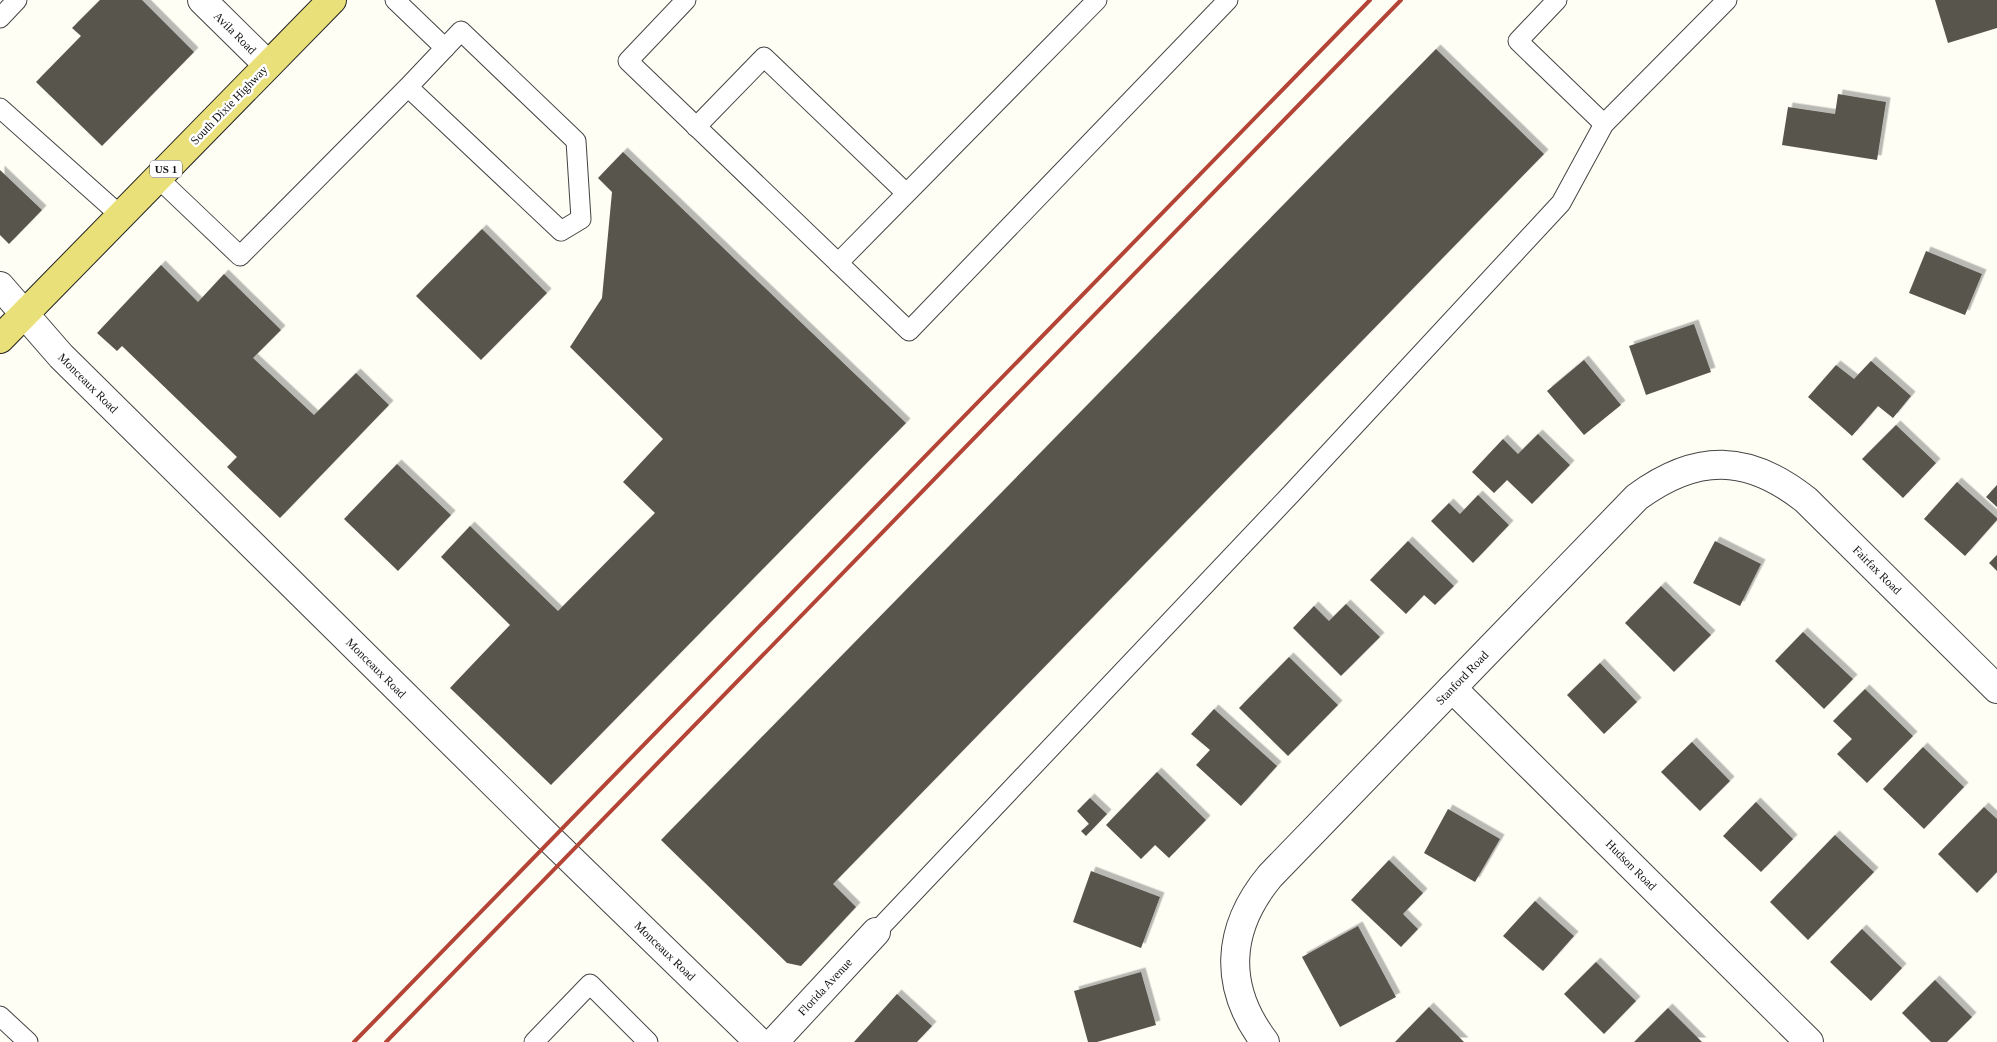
<svg xmlns="http://www.w3.org/2000/svg" width="1997" height="1042" viewBox="0 0 1997 1042" font-family="'Times New Roman',serif">
<style>
.building{fill:#58544e;filter:url(#shadow)}
.lines{fill:none;stroke-linecap:round;stroke-linejoin:round}
.service-casing{stroke:#444;stroke-width:21}
.minor-casing{stroke:#444;stroke-width:30}
.primary-casing{stroke:#222;stroke-width:30}
.service{stroke:#fff;stroke-width:19}
.minor{stroke:#fff;stroke-width:28}
.primary{stroke:#eae079;stroke-width:28}
.rail{stroke:#b34436;stroke-width:4}
.labels{text-anchor:middle;dominant-baseline:central;stroke-width:5;stroke-linejoin:round;paint-order:stroke}
.shield{fill:#fff;stroke:#585858;stroke-width:1}
.shield-label{font-size:11px;font-weight:bold;fill:#111}
.street-label{font-size:12px;fill:#111;stroke:#fff}
</style>
<defs>
<filter id="shadow"><feDropShadow dx="4.5" dy="-4.5" stdDeviation="0" flood-color="#0004"/></filter>
</defs>
<rect width="100%" height="100%" fill="#fefef5"/>
<g class="building">
<polygon points="100,0 142,0 194,52 102,146 36,82 81,36 72,28"/>
<polygon points="1935,0 1997,0 1997,28 1948,43"/>
<polygon points="1436,49 1544,154 833,884 856,907 801,966 787,963 661,840"/>
<polygon points="1838,94 1886,102 1877,160 1782,145 1788,107 1835,114"/>
<polygon points="623,152 906,423 551,785 450,688 510,625 441,557 470,526 558,611 655,513 623,482 663,439 570,347 602,298 612,192 598,178"/>
<polygon points="0,170 42,210 9,244 0,235"/>
<polygon points="482,229 547,293 481,360 416,296"/>
<polygon points="1926,251 1982,274 1965,315 1909,293"/>
<polygon points="161,265 198,302 224,274 281,330 253,358 314,415 356,373 389,405 280,518 227,467 237,457 122,346 117,351 97,333"/>
<polygon points="1694,324 1711,372 1646,395 1629,346"/>
<polygon points="1584,360 1621,405 1584,435 1547,391"/>
<polygon points="1871,361 1911,396 1893,418 1878,406 1852,436 1808,397 1836,365 1854,379"/>
<polygon points="1896,425 1936,463 1903,498 1862,459"/>
<polygon points="1538,434 1570,465 1532,504 1507,480 1494,493 1472,472 1503,439 1518,454"/>
<polygon points="397,464 451,515 398,571 344,519"/>
<polygon points="1957,482 1997,518 1997,520 1965,556 1924,519"/>
<polygon points="1997,485 1997,507 1986,497"/>
<polygon points="1478,495 1509,525 1473,563 1431,521 1449,503 1460,514"/>
<polygon points="1408,541 1454,586 1435,605 1424,595 1406,614 1370,580"/>
<polygon points="1715,541 1761,564 1740,606 1693,583"/>
<polygon points="1997,555 1997,571 1989,563"/>
<polygon points="1661,586 1711,635 1674,672 1625,623"/>
<polygon points="1346,604 1380,637 1341,676 1293,628 1314,606 1329,621"/>
<polygon points="1803,632 1853,679 1824,709 1775,661"/>
<polygon points="1289,657 1338,705 1288,756 1239,708"/>
<polygon points="1600,663 1637,702 1604,734 1567,695"/>
<polygon points="1865,689 1913,736 1867,783 1837,754 1852,739 1833,721"/>
<polygon points="1214,709 1277,766 1241,806 1196,765 1210,750 1191,734"/>
<polygon points="1692,742 1730,781 1700,811 1661,772"/>
<polygon points="1923,747 1964,787 1924,829 1883,789"/>
<polygon points="1157,772 1206,820 1169,858 1155,845 1141,859 1106,825"/>
<polygon points="1090,798 1107,814 1086,836 1081,831 1089,824 1077,811"/>
<polygon points="1756,802 1793,839 1761,872 1723,836"/>
<polygon points="1984,807 1997,819 1997,872 1977,893 1938,854"/>
<polygon points="1448,809 1500,839 1475,882 1424,853"/>
<polygon points="1835,835 1874,872 1808,940 1770,902"/>
<polygon points="1389,860 1423,893 1403,914 1418,929 1401,947 1351,900"/>
<polygon points="1091,871 1160,897 1141,948 1073,922"/>
<polygon points="1535,901 1574,936 1543,971 1503,936"/>
<polygon points="1358,926 1396,997 1340,1027 1302,957"/>
<polygon points="1862,929 1902,968 1871,1001 1830,962"/>
<polygon points="1596,962 1636,1001 1604,1034 1564,994"/>
<polygon points="1141,972 1156,1025 1097,1042 1088,1042 1074,991"/>
<polygon points="1935,980 1972,1017 1947,1042 1931,1042 1902,1013"/>
<polygon points="897,994 932,1026 917,1042 854,1042"/>
<polygon points="1429,1007 1464,1042 1395,1042"/>
<polygon points="1668,1008 1702,1042 1634,1042"/>
</g>
<g class="lines">
<defs>
<g id="service">
<polyline points="395,0 445,48"/>
<polyline points="686,0 628,61 909,331 1228,0"/>
<polyline points="1557,0 1518,41 1604,124"/>
<polyline points="0,18 17,0"/>
<polyline points="0,108 121,216"/>
<polyline points="696,127 764,57 906,193"/>
<polyline points="158,178 240,256 408,87 461,31 576,141 581,219 561,231 408,87"/>
<polyline points="838,263 1097,0"/>
<polyline points="876,932 1291,494 1561,203 1604,124 1727,0"/>
<polyline points="0,1016 28,1042"/>
<polyline points="534,1042 590,984 648,1042"/>
</g>
<g id="minor">
<polyline points="202,0 268,65"/>
<polyline points="0,286 61,356 551,840 759,1042"/>
<polyline points="1452,688 1809,1042"/>
<polyline points="774,1042 876,932"/>
<path d="M1265,1042C1223,987 1226,929 1270,876L1637,497C1697,453 1748,454 1806,500L1997,689"/>
</g>
<polyline id="primary" points="0,339 332,0"/>
</defs>
<use href="#service" class="service-casing"/>
<use href="#minor" class="minor-casing"/>
<use href="#primary" class="primary-casing"/>
<use href="#service" class="service"/>
<use href="#minor" class="minor"/>
<use href="#primary" class="primary"/>
<g class="rail">
<polyline points="354,1042 1370,0"/>
<polyline points="386,1042 1401,0"/>
</g>
</g>
<g class="labels">
<rect class="shield" x="150" y="160.5" width="32" height="17" rx="4"/>
<g class="shield-label">
<text x="166" y="169">US 1</text>
</g>
<g class="street-label">
<text transform="translate(235 33) rotate(45)">Avila Road</text>
<text transform="translate(229 105) rotate(-46)">South Dixie Highway</text>
<text transform="translate(88 383) rotate(45)">Monceaux Road</text>
<text transform="translate(1877 570) rotate(45)">Fairfax Road</text>
<text transform="translate(376 668) rotate(45)">Monceaux Road</text>
<text transform="translate(1462 678) rotate(-46)">Stanford Road</text>
<text transform="translate(1631 865) rotate(45)">Hudson Road</text>
<text transform="translate(665 951) rotate(44)">Monceaux Road</text>
<text transform="translate(825 987) rotate(-47)">Florida Avenue</text>
</g>
</g>
</svg>
